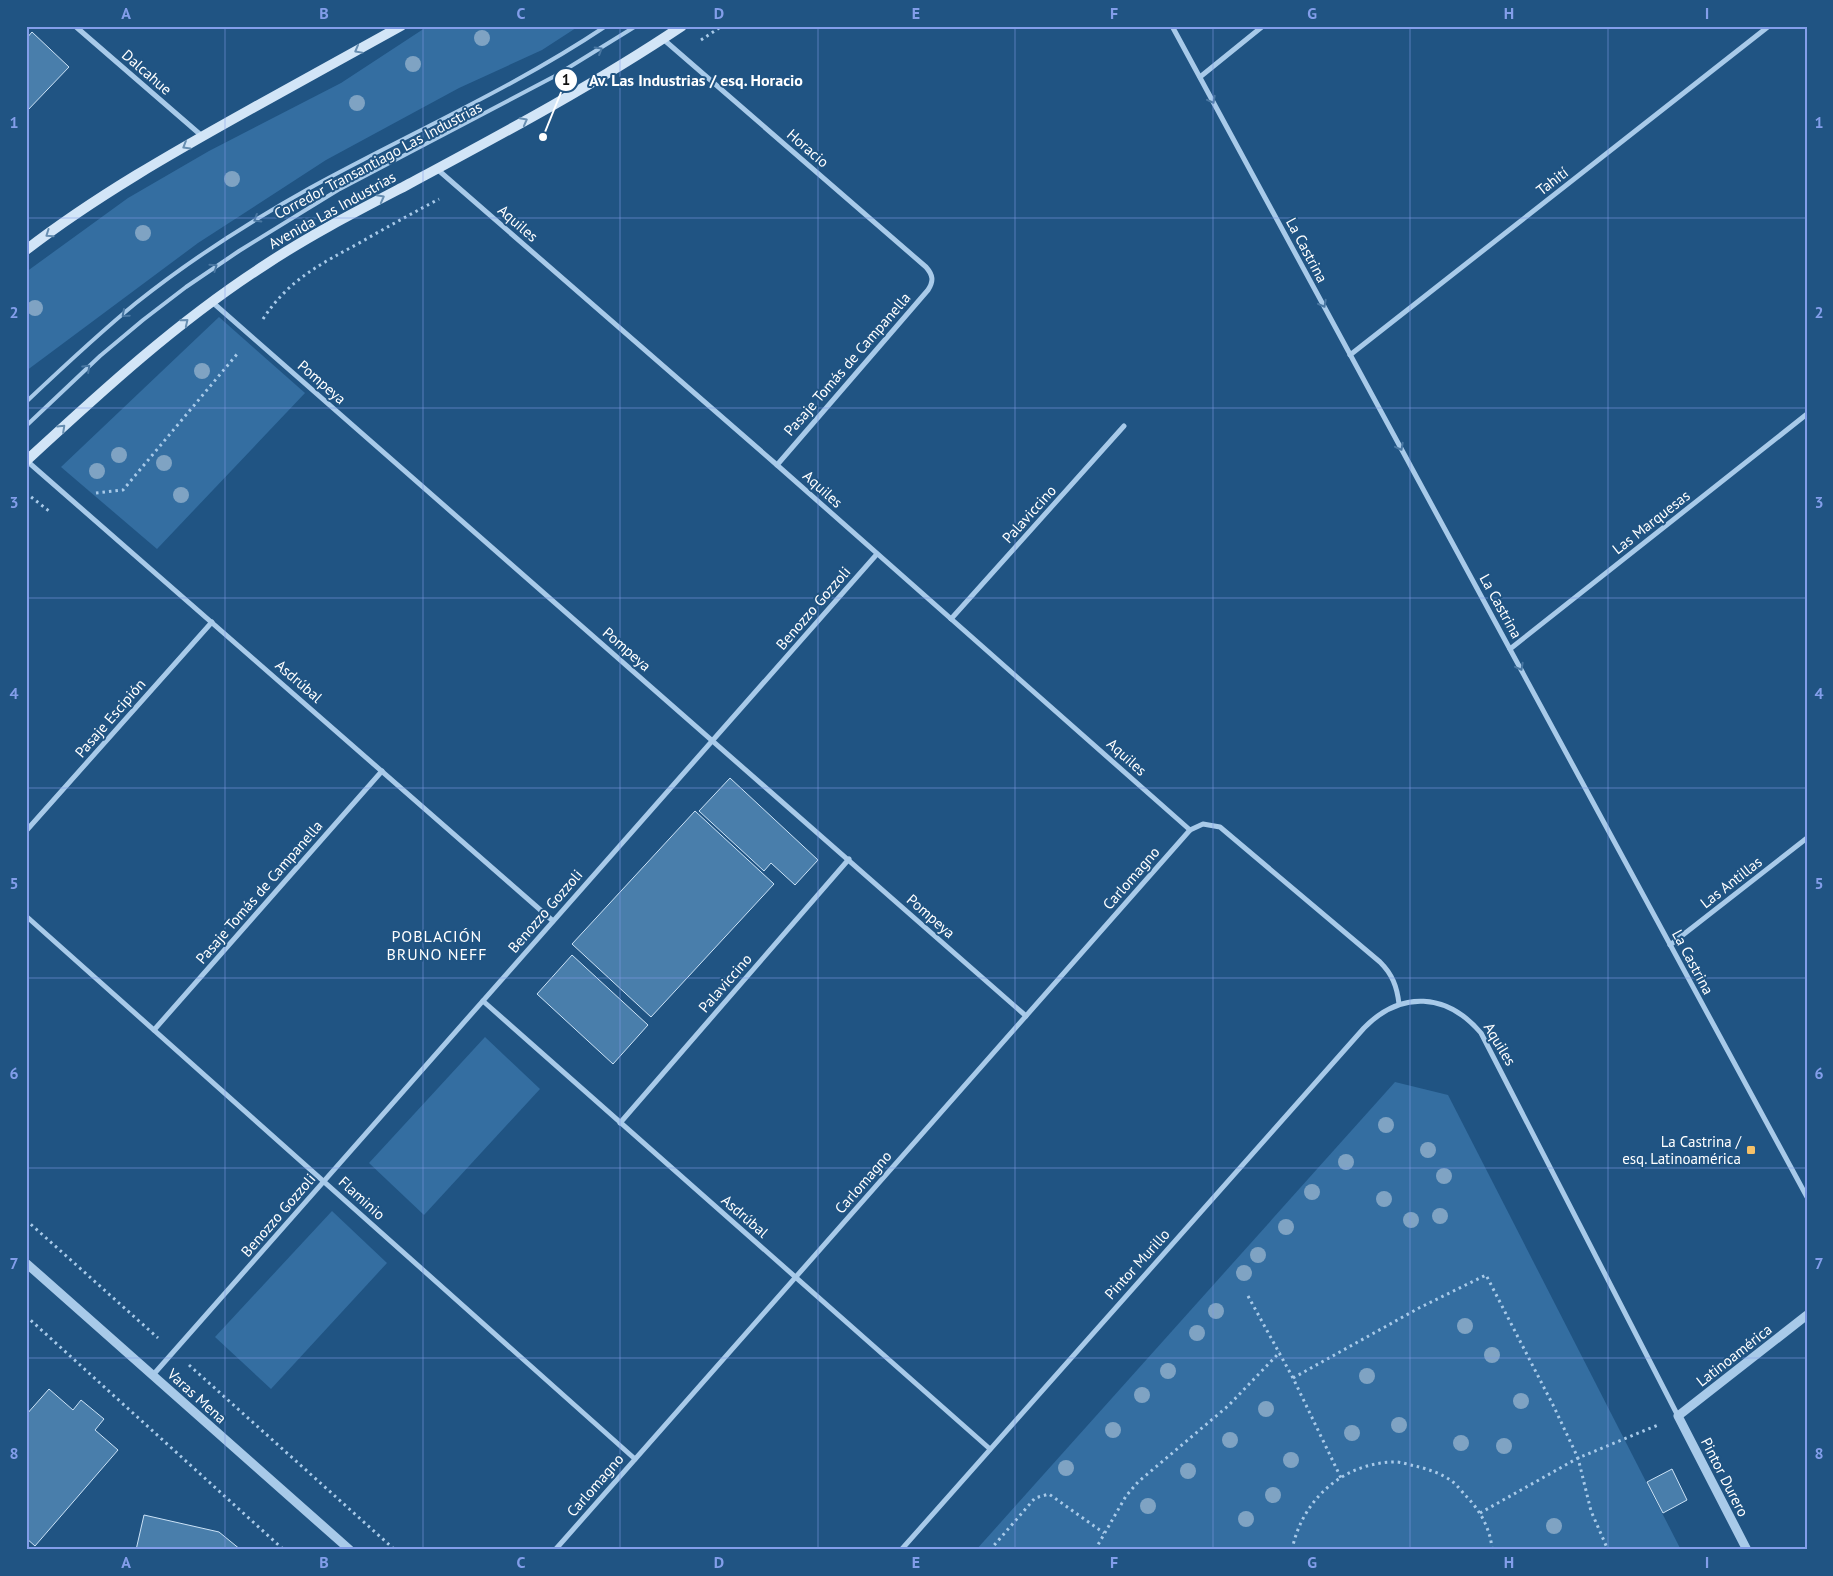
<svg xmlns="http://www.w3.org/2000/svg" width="1833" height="1576" viewBox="0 0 1833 1576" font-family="'PT Sans',sans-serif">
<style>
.green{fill:#346ea1}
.building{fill:#497eab;stroke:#cce3f7}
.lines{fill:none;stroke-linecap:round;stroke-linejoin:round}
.path{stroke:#a8cae9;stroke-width:3;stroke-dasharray:2.5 4;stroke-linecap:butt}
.service{stroke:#a8cae9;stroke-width:4}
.minor{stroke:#a8cae9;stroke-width:5}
.tertiary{stroke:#a8cae9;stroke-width:9}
.secondary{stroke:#d2e5f7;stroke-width:10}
.tree{fill:#7fa3c3}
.oneway{stroke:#678eb1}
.oneway2{stroke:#4977a2}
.grid{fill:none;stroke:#839eea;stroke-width:1;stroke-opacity:0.55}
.poi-dot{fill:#f6c168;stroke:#205483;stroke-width:2}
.labels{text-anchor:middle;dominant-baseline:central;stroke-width:4;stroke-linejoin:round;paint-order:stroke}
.street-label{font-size:15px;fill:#fff;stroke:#205483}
.poi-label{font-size:15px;fill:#fff;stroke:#205483;text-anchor:end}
.neighbourhood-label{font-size:16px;letter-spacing:1px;fill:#fff;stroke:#205483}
.leader{fill:none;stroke:#fff;stroke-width:2}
.callout-dot{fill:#fff;stroke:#205483;stroke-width:2}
.mark-label{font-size:15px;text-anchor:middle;font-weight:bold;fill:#111}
.callout-label{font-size:16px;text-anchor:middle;font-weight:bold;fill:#fff;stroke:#205483;stroke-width:4;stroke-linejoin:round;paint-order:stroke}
.neatline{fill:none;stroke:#839eea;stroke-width:2}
.grid-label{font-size:16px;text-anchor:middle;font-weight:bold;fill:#839eea}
</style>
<rect width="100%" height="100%" fill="#205483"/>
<g class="green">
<polygon points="428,26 579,26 542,50 459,88 326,160 198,243 26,371 26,272 128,198 209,151 341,83"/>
<polygon points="219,317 305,393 157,549 61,467"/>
<polygon points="485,1037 540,1089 424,1215 369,1163"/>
<polygon points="1395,1082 1448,1095 1681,1550 976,1550"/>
<polygon points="332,1211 387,1263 271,1389 215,1337"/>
</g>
<g class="building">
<polygon points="32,32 69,67 26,112 26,39"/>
<polygon points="730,778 818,860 795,885 771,863 764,871 699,811"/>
<polygon points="695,811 774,884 651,1017 572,944"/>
<polygon points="572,955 648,1025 613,1064 537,994"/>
<polygon points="49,1389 73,1410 81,1400 104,1419 95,1430 118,1450 35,1546 26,1538 26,1415"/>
<polygon points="1672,1469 1687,1500 1663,1513 1647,1482"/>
<polygon points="144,1515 219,1532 241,1550 136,1550"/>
</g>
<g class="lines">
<g class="path">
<polyline points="701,40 722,26"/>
<path d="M263,319C289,279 321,264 361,242C387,227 413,213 439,199"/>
<polyline points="26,493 49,511"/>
<polyline points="96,493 123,490 238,353"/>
<polyline points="26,1220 158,1338"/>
<polyline points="1248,1296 1293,1378 1341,1478"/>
<polyline points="26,1316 284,1550"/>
<polyline points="189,1365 395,1550"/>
<polyline points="1293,1378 1419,1308 1486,1275 1554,1407 1578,1458 1591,1511 1608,1550"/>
<polyline points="1480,1513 1578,1458 1658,1425"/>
<polyline points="990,1550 1035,1498 1049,1494 1104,1533"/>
<polyline points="1095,1550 1126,1496 1138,1482 1228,1406 1280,1352"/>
<path d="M1292,1550C1302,1499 1344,1462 1396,1462C1402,1462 1409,1465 1415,1466C1428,1469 1443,1474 1453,1482C1458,1486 1462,1492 1466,1496C1480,1510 1491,1530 1492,1550"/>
</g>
<g class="service">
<path d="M26,402C62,368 98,334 136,303C190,260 249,222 310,188C408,134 512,89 606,26"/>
<polyline points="26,426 100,356 143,320 186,287 239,251 338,190 555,76 636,26"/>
</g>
<g class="minor">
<polyline points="75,26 202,136"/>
<polyline points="1172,26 1807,1197"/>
<path d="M663,39L926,267C933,275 934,281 928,290L777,465"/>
<polyline points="1200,77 1263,26"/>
<polyline points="437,169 777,465 1190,830"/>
<polyline points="211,301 1026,1016"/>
<polyline points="1350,355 1769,26"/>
<polyline points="27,461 553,921"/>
<polyline points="951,619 1124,426"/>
<polyline points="1510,649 1807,414"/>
<polyline points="26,831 212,622"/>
<polyline points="26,916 635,1459"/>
<polyline points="1670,945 1807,838"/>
<polyline points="483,1001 990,1449"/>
<polyline points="154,1030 382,771"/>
<polyline points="620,1123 849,859"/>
<polyline points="153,1375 877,554"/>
<path d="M555,1550L1190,830L1203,824L1220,827L1380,962C1392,974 1397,986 1399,1004"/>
<path d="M901,1550L1364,1028C1401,990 1447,993 1481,1033L1678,1416"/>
</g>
<g class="tertiary">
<polyline points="26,1263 350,1550"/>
<polyline points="1747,1550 1678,1416 1807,1315"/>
</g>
<g class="secondary">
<path d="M26,250C96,196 174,152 251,109C301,81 351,54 401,26"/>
<path d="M26,461C102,391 178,321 265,265C310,235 359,210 407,185C500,135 594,85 682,26"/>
</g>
</g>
<g class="tree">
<circle cx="482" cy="38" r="8"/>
<circle cx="413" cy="64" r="8"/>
<circle cx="357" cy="103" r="8"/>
<circle cx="232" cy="179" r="8"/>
<circle cx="143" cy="233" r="8"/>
<circle cx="35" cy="308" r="8"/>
<circle cx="202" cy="371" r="8"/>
<circle cx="119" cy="455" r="8"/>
<circle cx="164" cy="463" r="8"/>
<circle cx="97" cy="471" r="8"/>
<circle cx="181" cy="495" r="8"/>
<circle cx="1386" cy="1125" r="8"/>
<circle cx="1428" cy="1150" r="8"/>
<circle cx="1346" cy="1162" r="8"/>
<circle cx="1444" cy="1176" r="8"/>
<circle cx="1312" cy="1192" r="8"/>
<circle cx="1384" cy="1199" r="8"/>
<circle cx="1440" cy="1216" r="8"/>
<circle cx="1411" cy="1220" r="8"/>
<circle cx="1286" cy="1227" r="8"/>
<circle cx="1258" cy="1255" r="8"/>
<circle cx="1244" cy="1273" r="8"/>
<circle cx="1216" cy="1311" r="8"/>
<circle cx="1465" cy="1326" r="8"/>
<circle cx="1197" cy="1333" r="8"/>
<circle cx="1492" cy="1355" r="8"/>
<circle cx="1168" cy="1371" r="8"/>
<circle cx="1367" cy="1376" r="8"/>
<circle cx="1142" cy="1395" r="8"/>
<circle cx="1521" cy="1401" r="8"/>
<circle cx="1266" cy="1409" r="8"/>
<circle cx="1399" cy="1425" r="8"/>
<circle cx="1113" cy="1430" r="8"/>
<circle cx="1352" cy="1433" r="8"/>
<circle cx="1230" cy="1440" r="8"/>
<circle cx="1461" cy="1443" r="8"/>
<circle cx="1504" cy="1446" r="8"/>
<circle cx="1291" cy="1460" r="8"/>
<circle cx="1066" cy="1468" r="8"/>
<circle cx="1188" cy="1471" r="8"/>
<circle cx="1273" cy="1495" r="8"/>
<circle cx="1148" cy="1506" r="8"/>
<circle cx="1246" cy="1519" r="8"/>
<circle cx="1554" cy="1526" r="8"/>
</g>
<defs><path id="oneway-chevron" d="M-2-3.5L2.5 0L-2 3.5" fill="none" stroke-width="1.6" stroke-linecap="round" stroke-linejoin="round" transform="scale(1.25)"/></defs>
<g class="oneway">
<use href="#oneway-chevron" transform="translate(358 50) rotate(151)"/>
<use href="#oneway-chevron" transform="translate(524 121) rotate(-28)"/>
<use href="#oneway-chevron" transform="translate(186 146) rotate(149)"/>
<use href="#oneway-chevron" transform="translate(381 198) rotate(-28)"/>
<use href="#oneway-chevron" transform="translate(49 234) rotate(145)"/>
<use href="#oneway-chevron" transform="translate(185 322) rotate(-39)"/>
<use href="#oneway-chevron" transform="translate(62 428) rotate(-43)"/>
</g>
<g class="oneway2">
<use href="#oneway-chevron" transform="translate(599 50) rotate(-31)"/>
<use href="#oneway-chevron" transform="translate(1212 100) rotate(62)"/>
<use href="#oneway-chevron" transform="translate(257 219) rotate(149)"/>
<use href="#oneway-chevron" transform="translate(214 267) rotate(-35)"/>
<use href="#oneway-chevron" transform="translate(1323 304) rotate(62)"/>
<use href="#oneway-chevron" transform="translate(125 314) rotate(139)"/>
<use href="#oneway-chevron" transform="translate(87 368) rotate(-43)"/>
<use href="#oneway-chevron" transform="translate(1400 447) rotate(62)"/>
<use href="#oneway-chevron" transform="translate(1520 667) rotate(62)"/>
</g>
<path class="grid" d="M225,26V1550M423,26V1550M620,26V1550M818,26V1550M1015,26V1550M1213,26V1550M1410,26V1550M1608,26V1550M26,218H1807M26,408H1807M26,598H1807M26,788H1807M26,978H1807M26,1168H1807M26,1358H1807"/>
<rect class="poi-dot" x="1746" y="1145" width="10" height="10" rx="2.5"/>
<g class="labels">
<g class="street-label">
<text transform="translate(147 72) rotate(41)">Dalcahue</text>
<text transform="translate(808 148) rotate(41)">Horacio</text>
<text transform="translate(378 160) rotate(-28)">Corredor Transantiago Las Industrias</text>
<text transform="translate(1552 181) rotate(-38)">Tahití</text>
<text transform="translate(332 210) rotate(-29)">Avenida Las Industrias</text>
<text transform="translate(518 223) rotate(41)">Aquiles</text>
<text transform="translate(1307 250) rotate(62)">La Castrina</text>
<text transform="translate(847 364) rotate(-49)">Pasaje Tomás de Campanella</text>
<text transform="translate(322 382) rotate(41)">Pompeya</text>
<text transform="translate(823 489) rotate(42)">Aquiles</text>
<text transform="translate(1029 514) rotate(-48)">Palaviccino</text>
<text transform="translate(1651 522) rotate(-38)">Las Marquesas</text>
<text transform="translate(1501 606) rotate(61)">La Castrina</text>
<text transform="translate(813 608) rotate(-49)">Benozzo Gozzoli</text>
<text transform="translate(627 649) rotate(41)">Pompeya</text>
<text transform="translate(299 681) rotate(41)">Asdrúbal</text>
<text transform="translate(110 718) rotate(-49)">Pasaje Escipión</text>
<text transform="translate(1127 757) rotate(42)">Aquiles</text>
<text transform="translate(1131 878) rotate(-49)">Carlomagno</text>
<text transform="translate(1731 882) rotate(-38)">Las Antillas</text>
<text transform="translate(259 892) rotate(-49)">Pasaje Tomás de Campanella</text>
<text transform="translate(545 911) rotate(-49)">Benozzo Gozzoli</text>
<text transform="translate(931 916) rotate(41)">Pompeya</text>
<text transform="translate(1693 962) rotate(62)">La Castrina</text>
<text transform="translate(725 983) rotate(-49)">Palaviccino</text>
<text transform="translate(1500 1044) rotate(59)">Aquiles</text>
<text transform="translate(863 1182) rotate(-49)">Carlomagno</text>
<text transform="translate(362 1198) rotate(42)">Flaminio</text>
<text transform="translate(278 1215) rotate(-49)">Benozzo Gozzoli</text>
<text transform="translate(745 1216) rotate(41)">Asdrúbal</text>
<text transform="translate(1137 1264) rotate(-48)">Pintor Murillo</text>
<text transform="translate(1734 1355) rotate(-38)">Latinoamérica</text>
<text transform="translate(197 1396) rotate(42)">Varas Mena</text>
<text transform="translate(1725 1477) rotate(63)">Pintor Durero</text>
<text transform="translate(595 1485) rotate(-49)">Carlomagno</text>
</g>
<g class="poi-label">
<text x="1741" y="1141">La Castrina /<tspan x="1741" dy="17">esq. Latinoamérica</tspan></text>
</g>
<g class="neighbourhood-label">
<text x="437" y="936">POBLACIÓN<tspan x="437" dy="18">BRUNO NEFF</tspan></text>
</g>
</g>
<path class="leader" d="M543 137L566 80"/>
<g class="callout-dot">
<circle cx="543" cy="137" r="5"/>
<circle cx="566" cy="80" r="12"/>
</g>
<g class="mark-label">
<text x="566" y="85">1</text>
</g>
<g class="callout-label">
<text x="696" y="86">Av. Las Industrias / esq. Horacio</text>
</g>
<rect width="1833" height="1576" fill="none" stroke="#205483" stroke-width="55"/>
<rect x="28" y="28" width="1778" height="1520" class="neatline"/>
<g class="grid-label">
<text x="126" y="19">A</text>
<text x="324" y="19">B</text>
<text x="521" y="19">C</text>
<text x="719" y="19">D</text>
<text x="916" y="19">E</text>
<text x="1114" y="19">F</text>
<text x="1312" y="19">G</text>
<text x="1509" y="19">H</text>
<text x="1707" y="19">I</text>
<text x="14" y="128">1</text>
<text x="1819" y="128">1</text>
<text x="14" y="318">2</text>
<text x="1819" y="318">2</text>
<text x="14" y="508">3</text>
<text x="1819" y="508">3</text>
<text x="14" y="699">4</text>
<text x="1819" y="699">4</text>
<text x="14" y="889">5</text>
<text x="1819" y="889">5</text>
<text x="14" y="1079">6</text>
<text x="1819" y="1079">6</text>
<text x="14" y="1269">7</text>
<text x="1819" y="1269">7</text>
<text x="14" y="1459">8</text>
<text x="1819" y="1459">8</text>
<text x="126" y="1568">A</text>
<text x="324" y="1568">B</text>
<text x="521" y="1568">C</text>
<text x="719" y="1568">D</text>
<text x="916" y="1568">E</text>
<text x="1114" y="1568">F</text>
<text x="1312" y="1568">G</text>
<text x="1509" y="1568">H</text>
<text x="1707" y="1568">I</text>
</g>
</svg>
